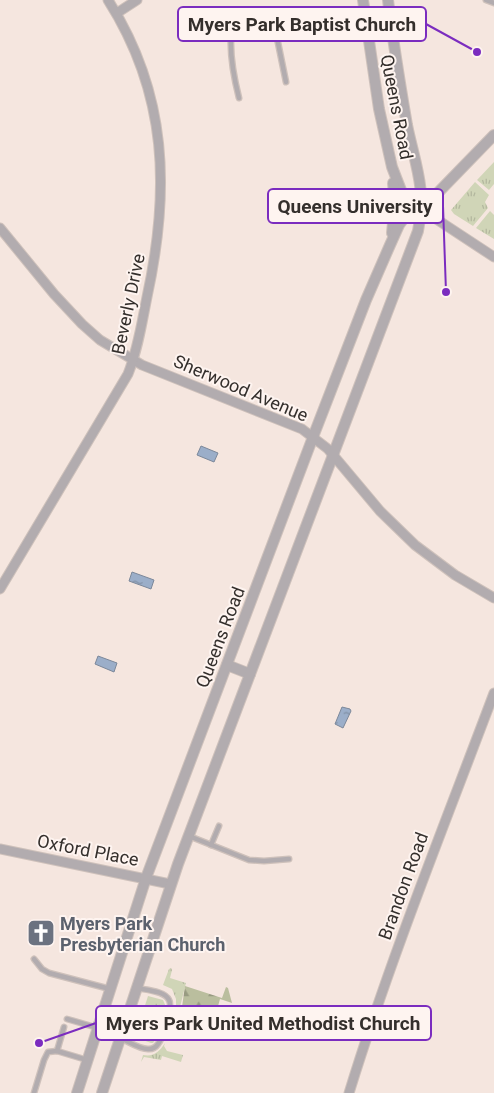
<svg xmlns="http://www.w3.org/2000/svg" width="494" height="1093" viewBox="0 0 494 1093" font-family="Roboto,sans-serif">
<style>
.grass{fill:url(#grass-tufts)}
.forest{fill:url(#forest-firs)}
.water{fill:url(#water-ripples);stroke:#7c889a}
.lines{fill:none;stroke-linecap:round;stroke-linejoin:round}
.service-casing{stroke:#cec1bb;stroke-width:7}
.minor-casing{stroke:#cec1bb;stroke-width:11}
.tertiary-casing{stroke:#cec1bb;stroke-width:12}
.service{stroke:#b2acaf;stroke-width:4.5}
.minor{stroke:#b2acaf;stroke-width:9}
.tertiary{stroke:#b2acaf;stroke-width:10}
.labels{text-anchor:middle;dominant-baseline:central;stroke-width:4;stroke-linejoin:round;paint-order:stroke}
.street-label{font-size:18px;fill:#342f2c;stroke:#fef4f0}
.worship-label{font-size:18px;font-weight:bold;fill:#5b616d;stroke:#fef4f0;text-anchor:start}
.leader{fill:none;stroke:#7b2cbf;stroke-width:2}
.callout-dot{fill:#7b2cbf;stroke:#fef4f0;stroke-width:2}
.callout{fill:#fef4f0;stroke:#7b2cbf;stroke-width:2}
.callout-label{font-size:19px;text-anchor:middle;font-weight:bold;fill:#342f2c}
</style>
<defs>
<pattern id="grass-tufts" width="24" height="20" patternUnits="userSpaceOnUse" patternTransform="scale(1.25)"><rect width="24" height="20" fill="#d0d5b7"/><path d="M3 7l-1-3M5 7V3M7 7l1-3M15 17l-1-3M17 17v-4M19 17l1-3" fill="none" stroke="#b3b79e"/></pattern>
<pattern id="forest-firs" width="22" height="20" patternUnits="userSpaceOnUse" patternTransform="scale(1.25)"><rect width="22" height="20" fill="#babe9e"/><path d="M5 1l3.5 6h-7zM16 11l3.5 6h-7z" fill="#989b81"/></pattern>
<pattern id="water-ripples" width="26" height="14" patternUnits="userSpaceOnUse" patternTransform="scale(1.25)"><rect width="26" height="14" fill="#9baec9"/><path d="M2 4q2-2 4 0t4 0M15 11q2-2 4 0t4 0" fill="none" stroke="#7f8ea3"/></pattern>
</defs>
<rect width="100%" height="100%" fill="#f5e6df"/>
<g class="grass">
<polygon points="494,162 494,184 489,190 477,180"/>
<polygon points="475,182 489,195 485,202 488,208 473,226 454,214 451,210"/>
<polygon points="490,211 494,215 494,239 476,228"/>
<polygon points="171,968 172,970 170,978 186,983 180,1007 176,1008 176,999 172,989 163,985 169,969"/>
<polygon points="148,996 163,1000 166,1007 156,1039 153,1043 151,1043 135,1037"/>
<path d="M165,1043L164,1046L167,1051L183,1055L181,1062L162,1056L161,1060L144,1057L141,1062L143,1055C154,1057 159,1052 165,1043Z"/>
</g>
<polygon class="forest" points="185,986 222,998 226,987 228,988 232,1003 220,999 215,1017 208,1017 182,1007"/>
<g class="water">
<polygon points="201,446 218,453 214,462 197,455"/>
<polygon points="132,572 154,580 151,589 129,581"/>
<polygon points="98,656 117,663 114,672 95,664"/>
<polygon points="342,707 350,709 351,711 343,728 335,724"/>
</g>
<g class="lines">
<defs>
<g id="service">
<polyline points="486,0 494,3"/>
<polyline points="275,28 286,82"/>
<path d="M239,98C234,78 230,58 231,38L238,32L289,26L346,32L367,30"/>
<polyline points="189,836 249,860 264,861 289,859"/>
<polyline points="211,845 219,826"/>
<polyline points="34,959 42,969 49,973 110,989"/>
<polyline points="67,1019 98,1028"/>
<path d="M120,1038C128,1041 140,1050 149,1049C152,1049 156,1047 158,1044C163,1038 173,1006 169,1000C165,991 146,990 137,988"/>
<polyline points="57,1051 64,1027"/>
<polyline points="34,1093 44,1060 48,1052 57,1051 87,1060"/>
</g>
<g id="minor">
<polyline points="117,13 137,0"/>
<polyline points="421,209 494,257"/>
<polyline points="0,228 54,294 82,324 100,340 142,365 302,429 328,449 380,511 415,545 455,575 494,598"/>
<path d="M0,589L128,374C138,349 142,322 147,297C170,191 168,94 108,0"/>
<polyline points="0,849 170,884"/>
<path d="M349,1093C391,957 444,826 494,693"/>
</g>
<g id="tertiary">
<polyline points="363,0 379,109 392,167 404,198 421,209"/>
<polyline points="392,233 395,202 393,183"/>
<polyline points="227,665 250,674"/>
<polyline points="99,1024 122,1032"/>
<polyline points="77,1093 146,878 313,437 366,300 390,245 399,225 405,217 426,205 494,135"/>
<path d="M102,1093L178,864L418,231C427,190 415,164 407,125C400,84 393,42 388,0"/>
</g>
</defs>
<use href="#service" class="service-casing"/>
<use href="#minor" class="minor-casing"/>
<use href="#tertiary" class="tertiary-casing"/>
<use href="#service" class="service"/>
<use href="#minor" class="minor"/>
<use href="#tertiary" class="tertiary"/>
</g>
<defs>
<symbol id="church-square" viewBox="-11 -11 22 22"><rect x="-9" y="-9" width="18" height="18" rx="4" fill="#6b7280" stroke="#fef4f0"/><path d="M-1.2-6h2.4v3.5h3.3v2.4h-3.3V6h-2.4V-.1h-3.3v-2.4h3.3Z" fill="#fff"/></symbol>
</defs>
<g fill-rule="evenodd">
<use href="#church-square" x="25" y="917" width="32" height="32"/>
</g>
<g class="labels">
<g class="street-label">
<text transform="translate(397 107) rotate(79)">Queens Road</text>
<text transform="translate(128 304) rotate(-78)">Beverly Drive</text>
<text transform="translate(241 388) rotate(23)">Sherwood Avenue</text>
<text transform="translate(220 637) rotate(-69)">Queens Road</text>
<text transform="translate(88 850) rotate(11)">Oxford Place</text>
<text transform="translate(403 886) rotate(-70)">Brandon Road</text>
</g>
<g class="worship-label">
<text x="60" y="923">Myers Park<tspan x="60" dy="21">Presbyterian Church</tspan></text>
</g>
</g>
<path class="leader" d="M477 52L426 24M446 292L443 206M39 1043L96 1023"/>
<g class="callout-dot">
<circle cx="477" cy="52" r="5"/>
<circle cx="446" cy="292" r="5"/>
<circle cx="39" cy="1043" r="5"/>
</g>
<g class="callout">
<rect x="178" y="7" width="248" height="34" rx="5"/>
<rect x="268" y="189" width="175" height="34" rx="5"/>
<rect x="96" y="1006" width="335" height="34" rx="5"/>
</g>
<g class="callout-label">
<text x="302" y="31">Myers Park Baptist Church</text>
<text x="355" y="213">Queens University</text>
<text x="263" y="1030">Myers Park United Methodist Church</text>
</g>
</svg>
